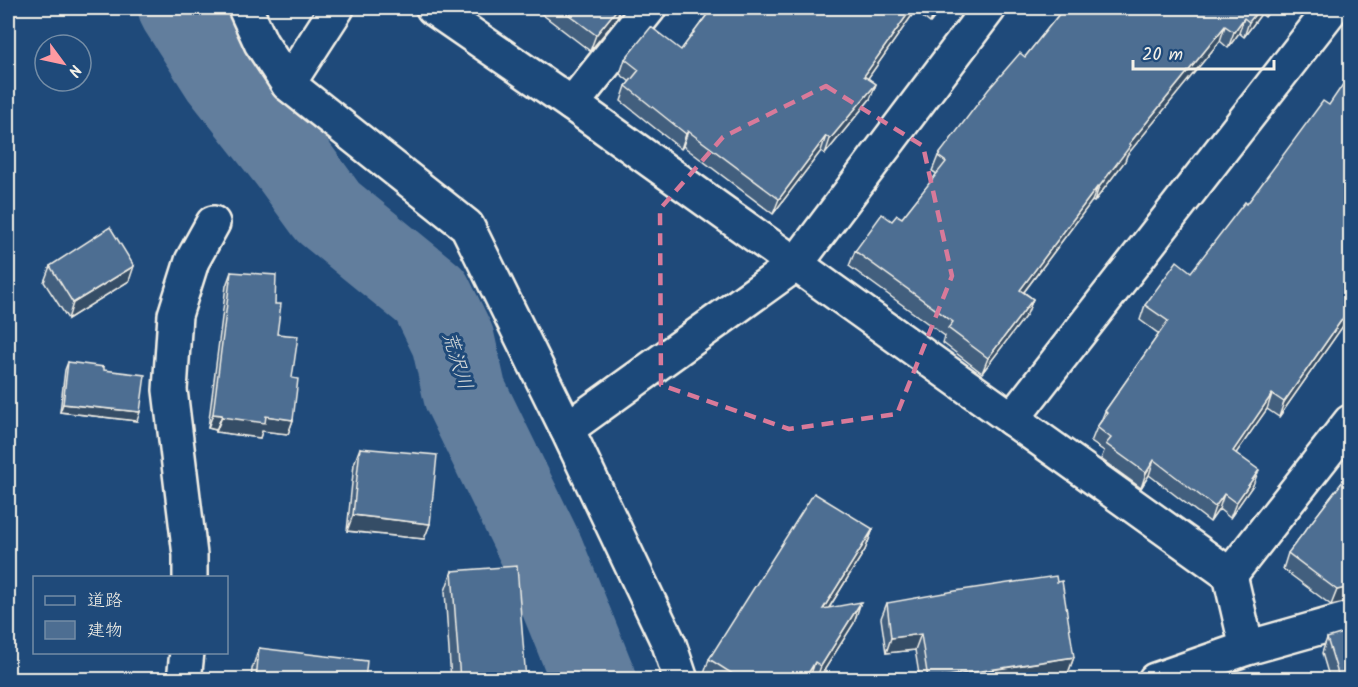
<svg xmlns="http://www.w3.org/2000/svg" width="1358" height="687" viewBox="0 0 1358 687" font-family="Kalam,'Klee One',sans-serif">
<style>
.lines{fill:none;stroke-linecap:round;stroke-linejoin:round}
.river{stroke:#627e9d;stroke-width:84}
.minor-casing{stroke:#f4f1e8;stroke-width:38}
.major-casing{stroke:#f4f1e8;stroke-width:38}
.minor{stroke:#1f4a7a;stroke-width:33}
.major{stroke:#1f4a7a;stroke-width:33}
.wall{fill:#425f7e;stroke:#f4f1e8;stroke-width:1.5}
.shaded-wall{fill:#364d66;stroke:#f4f1e8;stroke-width:1.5}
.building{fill:#4d6e92;stroke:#f4f1e8;stroke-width:1.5}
.marked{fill:none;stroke:#d87a9a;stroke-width:4.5;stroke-dasharray:12 8;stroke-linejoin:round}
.labels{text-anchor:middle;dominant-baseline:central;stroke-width:6;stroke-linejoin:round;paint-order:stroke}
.water-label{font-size:20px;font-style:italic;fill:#dee0dd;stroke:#1f4a7a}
</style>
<rect width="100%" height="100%" fill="#1f4a7a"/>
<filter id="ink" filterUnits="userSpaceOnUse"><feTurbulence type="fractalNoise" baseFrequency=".0167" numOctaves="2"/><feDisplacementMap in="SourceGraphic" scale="12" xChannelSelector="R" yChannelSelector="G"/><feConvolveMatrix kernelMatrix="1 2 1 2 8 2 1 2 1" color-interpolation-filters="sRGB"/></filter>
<g filter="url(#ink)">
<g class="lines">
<polyline class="river" points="180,8 223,75 290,160 328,212 431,296 453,341 465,394 543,554 594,680"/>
<defs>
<g id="minor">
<polyline points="245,8 261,43 288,84 467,226 567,429 669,644 681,680"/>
<polyline points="433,8 572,104 1230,575 1247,648"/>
<polyline points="288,84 337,8"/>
<polyline points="572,104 649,8"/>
<polyline points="1012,419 1332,8"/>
<polyline points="567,429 796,264 989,8"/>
<polyline points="1230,575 1350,422"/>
<polyline points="190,578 190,555 170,390 175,315 192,261 213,223"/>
<polyline points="184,680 187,652"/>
</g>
<polyline id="major" points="1155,680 1247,648 1350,619"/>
</defs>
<use href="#minor" class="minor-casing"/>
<use href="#major" class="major-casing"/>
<use href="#minor" class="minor"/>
<use href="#major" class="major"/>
</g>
<g class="wall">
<polygon points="534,8 620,8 616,20 590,51"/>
<polygon points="712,8 942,8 930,23 915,11 868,78 876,84 870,99 825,154 821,151 773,214 683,146 681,149 621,101 626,86 630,82 620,74 625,59 681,50"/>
<polygon points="1064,8 1272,8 1265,17 1261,14 1244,37 1239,33 1228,48 1220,41 1127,155 1125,161 1094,202 1092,201 1024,292 1033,299 1027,314 982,373 943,343 945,336 849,266 855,251 892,221 902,218 937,174 932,171 938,156 1025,57"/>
<polygon points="50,266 129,281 68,319 44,282"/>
<polygon points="231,272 275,304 277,334 292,378 293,420 288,434 262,431 260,438 216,432 216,430 208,428 226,286"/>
<polygon points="1191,272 1350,316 1279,417 1267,409 1236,453 1253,485 1230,518 1219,509 1210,522 1149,475 1141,488 1101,459 1104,451 1091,442 1097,427 1101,421 1105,411 1159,334 1140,320 1145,305"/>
<polygon points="68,362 137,421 60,412 65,370"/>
<polygon points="360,448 430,524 424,539 347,531 354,464"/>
<polygon points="1350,472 1350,601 1331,605 1283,569 1288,553"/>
<polygon points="873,529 865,550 829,608 854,623 818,680 702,680 709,659"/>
<polygon points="452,571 526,680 451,680 445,591"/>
<polygon points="887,603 1074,657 1068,673 1021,680 920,680 915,650 886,653 881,618"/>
<polygon points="1327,638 1350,680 1330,680 1322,653"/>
<polygon points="259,648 365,680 251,680 252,669"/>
</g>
<g class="shaded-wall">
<polygon points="618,8 620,8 616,20 590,51 596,35"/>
<polygon points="912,8 916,8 915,11 859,91 864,76"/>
<polygon points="936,8 942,8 930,23"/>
<polygon points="1260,8 1263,8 1261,14 1244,37 1249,22"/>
<polygon points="1269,8 1272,8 1265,17"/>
<polygon points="1244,18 1239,33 1228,48 1234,32"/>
<polygon points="1225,26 1220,41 1127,155 1125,161 1094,202 1099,187 1129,144"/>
<polygon points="876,84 870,99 825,154 830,139"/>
<polygon points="688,131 683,146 681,149 686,134"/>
<polygon points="826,136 821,151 773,214 779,199"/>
<polygon points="1098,186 1092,201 1014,305 1020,290"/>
<polygon points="134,266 129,281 68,319 73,303"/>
<polygon points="1033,299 1027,314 982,373 988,358"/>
<polygon points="1350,308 1350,316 1279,417 1284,402"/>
<polygon points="1272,394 1267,409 1227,466 1233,451"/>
<polygon points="63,404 140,412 137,421 60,412"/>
<polygon points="213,414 222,415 216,430 208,428"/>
<polygon points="266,416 293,420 288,434 262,431 260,438 216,432 222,417"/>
<polygon points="1154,460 1149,475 1141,488 1146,473"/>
<polygon points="1259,470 1253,485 1230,518 1236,503"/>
<polygon points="1224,494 1219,509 1210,522 1215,507"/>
<polygon points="353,515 430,524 424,539 347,531"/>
<polygon points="873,529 865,550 815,630 823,609"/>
<polygon points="1350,587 1350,601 1331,605 1337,590"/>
<polygon points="861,602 854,623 818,680 816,680 821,666"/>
<polygon points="921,634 915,650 886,653 891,638"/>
<polygon points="1074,657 1068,673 1021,680 928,680"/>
<polygon points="815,662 809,680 804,680"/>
</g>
<g class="building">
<polygon points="560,8 618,8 596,35"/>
<polygon points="712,8 912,8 864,76 876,84 830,139 826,136 779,199 688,131 686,134 626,86 639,70 625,59 651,27 681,50"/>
<polygon points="1064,8 1260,8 1249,22 1244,18 1234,32 1225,26 1129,144 1131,145 1099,187 1098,186 1020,290 1033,299 988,358 948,328 953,322 855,251 882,214 892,221 897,215 902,218 946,162 938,156 988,90 1020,53 1025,57"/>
<polygon points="1350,74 1350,308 1284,402 1272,394 1233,451 1259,470 1236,503 1224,494 1215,507 1154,460 1146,473 1106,444 1111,438 1097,427 1107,413 1105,411 1168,321 1145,305 1177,261 1191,272 1245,202 1247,204 1323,101 1329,105"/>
<polygon points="110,227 134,266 73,303 50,266"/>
<polygon points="231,272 276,275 275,304 281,304 277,334 298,336 292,378 298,379 293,420 266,416 265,423 222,417 222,415 213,414"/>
<polygon points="68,362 104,367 104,370 145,375 140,412 63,404"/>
<polygon points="360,448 437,455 430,524 353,515"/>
<polygon points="1350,472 1350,587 1337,590 1288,553"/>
<polygon points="814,493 873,529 823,609 861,602 821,666 815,662 804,680 742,680 709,659"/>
<polygon points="517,566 526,680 460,680 452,571"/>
<polygon points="1056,576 1057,582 1062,581 1074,657 928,679 921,634 891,638 887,603 955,591"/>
<polygon points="8,627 13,629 8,647"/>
<polygon points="1350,631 1350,680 1333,680 1339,677 1327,638"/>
<polygon points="259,648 367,661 365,680 256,680"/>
</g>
</g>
<path class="marked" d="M826,86L923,146L952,276L897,414L789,429L661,385L660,209L723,137Z"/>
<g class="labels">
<g class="water-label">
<text transform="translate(456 361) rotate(73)">荒沢川</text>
</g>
</g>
<rect width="1358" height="687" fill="none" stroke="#1f4a7a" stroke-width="30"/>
<rect x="15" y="15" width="1328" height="657" fill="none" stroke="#f4f1e8" stroke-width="2" filter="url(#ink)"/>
<rect x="33" y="576" width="195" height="78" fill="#1f4a7a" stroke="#748da6" stroke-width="1.5"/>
<rect x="45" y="596" width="30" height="9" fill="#1f4a7a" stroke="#748da6" stroke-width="1.5"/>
<text x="87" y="606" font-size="18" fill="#f4f1e8">道路</text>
<rect x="45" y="621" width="30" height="18" fill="#4d6e92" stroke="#748da6" stroke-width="1.5"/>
<text x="87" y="636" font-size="18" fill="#f4f1e8">建物</text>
<g transform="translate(63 63) rotate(123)"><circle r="28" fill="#1f4a7a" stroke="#748da6" stroke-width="1.5"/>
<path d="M0-4.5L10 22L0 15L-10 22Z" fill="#ff9aa2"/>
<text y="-9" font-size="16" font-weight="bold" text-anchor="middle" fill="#f4f1e8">N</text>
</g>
<path d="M1133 60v9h141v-9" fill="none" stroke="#f4f1e8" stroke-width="3"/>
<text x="1142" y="60" font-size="18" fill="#f4f1e8" stroke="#1f4a7a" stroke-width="4.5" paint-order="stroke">20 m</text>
</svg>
